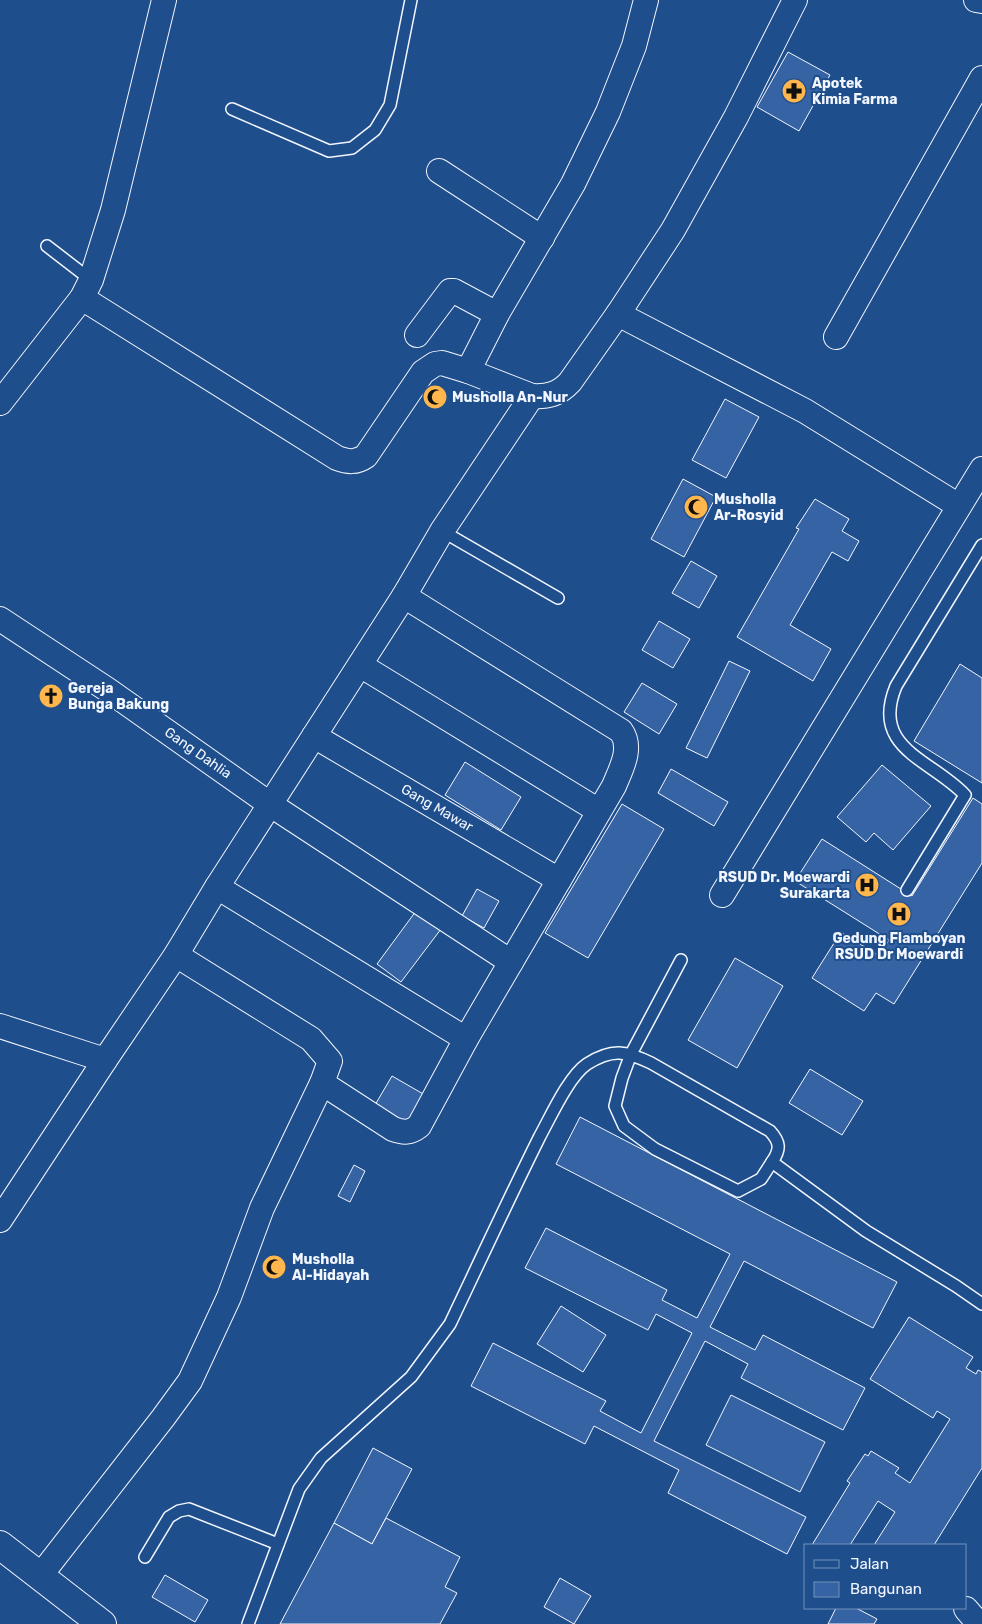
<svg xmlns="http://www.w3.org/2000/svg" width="982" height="1624" viewBox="0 0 982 1624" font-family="Rubik,sans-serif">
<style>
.building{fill:#3563a3;stroke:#f2f6ff}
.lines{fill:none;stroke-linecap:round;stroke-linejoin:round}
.lane-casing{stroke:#f2f6ff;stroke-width:14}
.street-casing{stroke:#f2f6ff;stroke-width:26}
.secondary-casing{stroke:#f2f6ff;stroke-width:30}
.lane{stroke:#1f4e8c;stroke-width:11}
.street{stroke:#1f4e8c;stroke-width:24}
.secondary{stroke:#1f4e8c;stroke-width:28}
.labels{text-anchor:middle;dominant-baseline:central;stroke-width:4;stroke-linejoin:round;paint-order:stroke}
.poi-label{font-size:14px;font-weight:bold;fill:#f2f6ff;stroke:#1f4e8c;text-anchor:start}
.street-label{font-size:14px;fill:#f2f6ff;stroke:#1f4e8c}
</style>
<rect width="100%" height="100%" fill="#1f4e8c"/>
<g class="building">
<polygon points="788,52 830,75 799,131 757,107"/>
<polygon points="725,399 759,417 726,478 692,460"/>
<polygon points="683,479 716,497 684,557 651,539"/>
<polygon points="815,499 849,519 842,531 859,541 848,561 832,552 790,625 831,649 813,681 737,637 799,529 796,528"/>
<polygon points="691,561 717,576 699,608 672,593"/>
<polygon points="659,621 690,639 673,668 642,650"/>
<polygon points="729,661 750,671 707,758 686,748"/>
<polygon points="960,664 982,678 982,783 914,741"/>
<polygon points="642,683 677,704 659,734 624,712"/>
<polygon points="465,762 521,797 501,830 445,795"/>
<polygon points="882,765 931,806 893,850 874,833 866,842 837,817"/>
<polygon points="671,769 728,802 714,826 658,793"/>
<polygon points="973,798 982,804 982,863 894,1004 876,993 864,1011 812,978 841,932 879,956 889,940 795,881 822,839 912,896"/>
<polygon points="622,804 664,829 588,958 545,933"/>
<polygon points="477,889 499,901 484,928 462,916"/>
<polygon points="416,911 441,929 401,982 377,964"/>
<polygon points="735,958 783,986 737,1068 688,1040"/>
<polygon points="810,1069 863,1101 842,1135 789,1103"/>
<polygon points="392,1076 425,1095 408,1124 375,1105"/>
<polygon points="580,1117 897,1282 873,1328 744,1261 710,1327 755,1350 763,1335 865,1388 843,1430 741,1378 748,1364 705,1341 654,1441 806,1517 787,1554 668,1493 679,1470 594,1426 585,1444 471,1386 493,1343 606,1401 600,1411 641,1433 692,1333 656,1314 648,1330 525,1268 546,1228 667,1290 662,1300 697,1318 730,1254 556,1164"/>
<polygon points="354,1165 365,1171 350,1202 338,1196"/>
<polygon points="561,1306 606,1335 583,1372 537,1344"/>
<polygon points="909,1317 973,1357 966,1368 976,1374 978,1370 982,1372 982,1468 934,1545 874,1545 895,1512 878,1501 850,1545 812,1545 850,1483 847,1481 865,1454 868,1456 871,1451 899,1468 895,1473 910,1483 950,1419 937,1411 933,1418 870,1379"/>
<polygon points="731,1395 825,1442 800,1492 706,1445"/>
<polygon points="373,1448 412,1469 372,1544 334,1523"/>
<polygon points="386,1518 460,1557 445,1587 457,1593 440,1624 280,1624 334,1523 372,1544"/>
<polygon points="165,1575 208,1600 195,1622 152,1597"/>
<polygon points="560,1578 591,1596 574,1624 544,1607"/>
<polygon points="836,1608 856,1608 877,1619 874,1624 828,1624"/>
</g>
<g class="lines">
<defs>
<g id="lane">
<polyline points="232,109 329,151 352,148 375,130 390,105 411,0"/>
<polyline points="47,246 91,280"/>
<polyline points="442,531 558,598"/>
<path d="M907,890L965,795C931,759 870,749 896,686L982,545"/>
<polyline points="681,960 631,1054 622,1078 615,1106 624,1126 655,1149 738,1191 761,1179 772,1162"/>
<polyline points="145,1557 169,1517 179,1511 189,1509 278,1544"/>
<path d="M248,1624L299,1489L321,1458L411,1377L450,1324C480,1261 509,1198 540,1136C551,1116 569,1076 587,1064C612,1048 626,1051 651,1063L770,1131C780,1142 781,1149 772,1162L866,1231L956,1286L982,1304"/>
</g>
<g id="street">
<polyline points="976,0 982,1"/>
<polyline points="439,171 542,238"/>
<path d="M82,298L337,458C348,462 356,463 366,456L423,372L435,364L442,363L468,371L532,396C548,397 559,394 570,382L618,314L673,230L736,117L795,0"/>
<polyline points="618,314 805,411 959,506"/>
<polyline points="417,335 450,291 454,291 497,314"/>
<polyline points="836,337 982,78"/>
<polyline points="468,371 497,314 573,184 608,112 634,46 646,0"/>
<polyline points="0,403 82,298 91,280 113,210 164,0"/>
<polyline points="0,619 108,690 271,805 511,962"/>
<polyline points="360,665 599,811"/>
<polyline points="314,736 559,880"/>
<polyline points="217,887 466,1039"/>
<polyline points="722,895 982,469"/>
<path d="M176,955L311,1039L330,1061L322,1083L393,1129C404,1133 410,1133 419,1126L466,1039L614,786C621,769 633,748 621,731L404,596"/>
<polyline points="0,1026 105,1060"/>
<polyline points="0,1220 105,1060 176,955 217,887 404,596 442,531 532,396"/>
<polyline points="40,1576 163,1418 190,1381 229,1297 262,1208 322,1083"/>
<polyline points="966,1609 979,1624"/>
</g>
<polyline id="secondary" points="0,1545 102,1624"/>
</defs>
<use href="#lane" class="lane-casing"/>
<use href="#street" class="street-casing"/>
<use href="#secondary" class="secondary-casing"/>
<use href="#lane" class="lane"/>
<use href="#street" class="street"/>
<use href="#secondary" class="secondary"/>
</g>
<defs>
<symbol id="pharmacy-disc" viewBox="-11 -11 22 22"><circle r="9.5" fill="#ffb74d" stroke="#1f4e8c"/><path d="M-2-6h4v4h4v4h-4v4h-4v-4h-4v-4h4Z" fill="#111"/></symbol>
<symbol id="mosque-disc" viewBox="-11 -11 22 22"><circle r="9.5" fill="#ffb74d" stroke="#1f4e8c"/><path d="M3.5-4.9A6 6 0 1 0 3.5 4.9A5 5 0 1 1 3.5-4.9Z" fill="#111"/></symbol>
<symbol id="church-disc" viewBox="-11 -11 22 22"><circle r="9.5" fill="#ffb74d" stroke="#1f4e8c"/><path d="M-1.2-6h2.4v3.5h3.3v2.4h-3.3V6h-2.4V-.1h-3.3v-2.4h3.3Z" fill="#111"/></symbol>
<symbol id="hospital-disc" viewBox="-11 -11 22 22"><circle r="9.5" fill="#ffb74d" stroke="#1f4e8c"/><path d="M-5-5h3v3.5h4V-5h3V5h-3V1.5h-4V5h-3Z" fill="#111"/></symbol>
</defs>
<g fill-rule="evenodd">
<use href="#pharmacy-disc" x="780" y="77" width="28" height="28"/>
<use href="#mosque-disc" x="421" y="383" width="28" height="28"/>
<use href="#mosque-disc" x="682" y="493" width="28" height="28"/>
<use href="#church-disc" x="37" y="682" width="28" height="28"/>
<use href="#hospital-disc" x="853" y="871" width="28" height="28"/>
<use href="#hospital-disc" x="885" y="900" width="28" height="28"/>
<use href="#mosque-disc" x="260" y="1253" width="28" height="28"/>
</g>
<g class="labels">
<g class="poi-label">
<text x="812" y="83">Apotek<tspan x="812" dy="16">Kimia Farma</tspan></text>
<text x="452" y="397">Musholla An-Nur</text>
<text x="714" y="499">Musholla<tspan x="714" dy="16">Ar-Rosyid</tspan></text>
<text x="68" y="688">Gereja<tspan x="68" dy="16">Bunga Bakung</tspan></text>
<text x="850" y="877" text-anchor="end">RSUD Dr. Moewardi<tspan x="850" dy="16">Surakarta</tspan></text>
<text x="899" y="938" text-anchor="middle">Gedung Flamboyan<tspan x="899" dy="16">RSUD Dr Moewardi</tspan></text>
<text x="292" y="1259">Musholla<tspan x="292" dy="16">Al-Hidayah</tspan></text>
</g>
<g class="street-label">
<text transform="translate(198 753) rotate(35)">Gang Dahlia</text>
<text transform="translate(437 808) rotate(30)">Gang Mawar</text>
</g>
</g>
<rect x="804" y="1544" width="162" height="65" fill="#1f4e8c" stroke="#7391ba"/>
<rect x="814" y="1560" width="25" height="8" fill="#1f4e8c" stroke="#7391ba"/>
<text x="850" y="1569" font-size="15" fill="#f2f6ff">Jalan</text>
<rect x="814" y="1582" width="25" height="15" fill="#3563a3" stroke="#7391ba"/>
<text x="850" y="1594" font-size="15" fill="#f2f6ff">Bangunan</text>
</svg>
